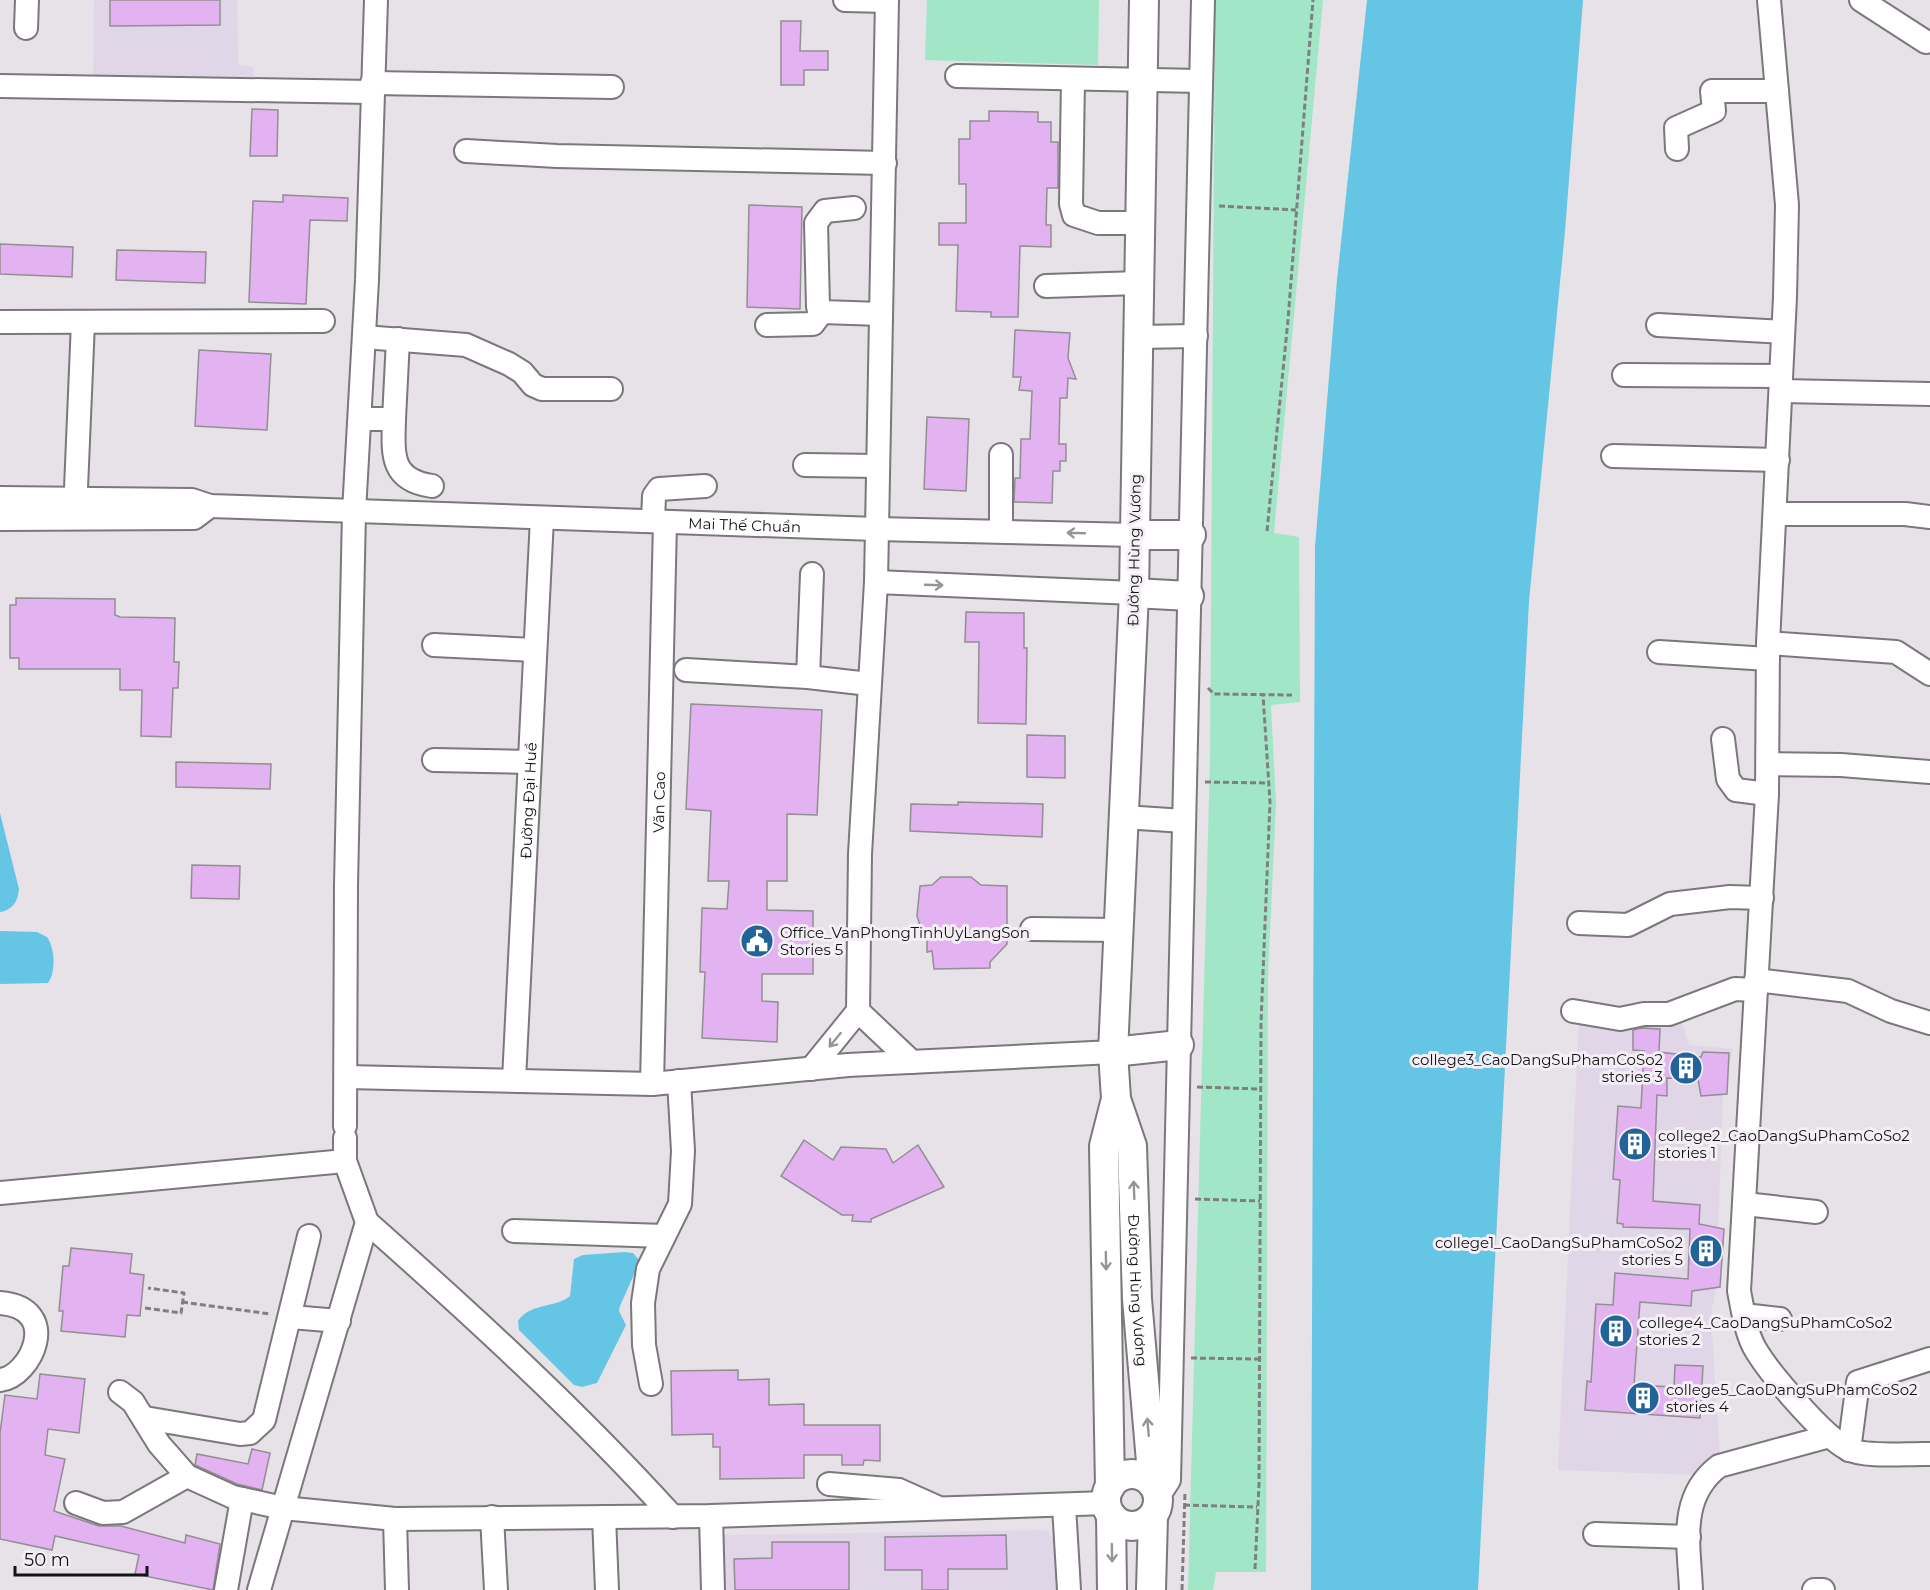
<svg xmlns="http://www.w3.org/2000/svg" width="1930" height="1590" viewBox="0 0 1930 1590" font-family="Montserrat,sans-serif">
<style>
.education{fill:#e1d5e8}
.green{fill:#a1e7c7}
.water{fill:#65c5e4}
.building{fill:#e3b2f0;stroke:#928e93;stroke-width:1.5}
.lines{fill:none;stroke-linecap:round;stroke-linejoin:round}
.minor-casing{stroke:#7b777c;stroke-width:26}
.major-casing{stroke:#7b777c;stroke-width:32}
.path{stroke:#817e82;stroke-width:3;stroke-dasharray:6 3;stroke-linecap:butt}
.minor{stroke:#fff;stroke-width:22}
.major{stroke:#fff;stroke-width:28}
.oneway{stroke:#959596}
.labels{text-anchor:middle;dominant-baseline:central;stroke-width:6;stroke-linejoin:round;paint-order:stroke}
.street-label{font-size:15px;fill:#141315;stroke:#f4eff5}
.poi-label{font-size:15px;fill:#141315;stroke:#f4eff5;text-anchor:start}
</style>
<rect width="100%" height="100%" fill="#e6e2e7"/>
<g class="education">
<polygon points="94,0 237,0 238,65 253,67 255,89 93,81"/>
<polygon points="1681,1020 1689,1045 1733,1049 1723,1094 1716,1288 1711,1314 1720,1460 1695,1475 1558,1470 1579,1021"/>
<polygon points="1046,1530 1059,1544 1058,1590 720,1590 719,1535"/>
</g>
<g class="green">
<polygon points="927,0 1099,0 1098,65 925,60"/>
<polygon points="1215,0 1323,0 1274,533 1299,537 1300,702 1271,705 1276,803 1268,976 1266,1572 1216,1572 1213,1590 1188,1590 1210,760"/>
</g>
<g class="water">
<polygon points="1367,0 1583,0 1565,231 1529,601 1478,1590 1311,1590 1315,547 1337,280"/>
<path d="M0,813L19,889C18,901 13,910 0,912Z"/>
<path d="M0,931L37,932L47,937C55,948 56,972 48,983L0,984Z"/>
<path d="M625,1252L633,1253L640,1261L620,1306L619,1311L626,1325L597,1383L582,1387L574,1385L519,1330L518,1321C531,1302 554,1309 570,1296L574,1259L583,1255Z"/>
</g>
<g class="building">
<polygon points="110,0 220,0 220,25 110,26"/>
<polygon points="781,21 801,21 800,51 828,51 828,70 804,70 804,85 781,85"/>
<polygon points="252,109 278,110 277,156 250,156"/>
<polygon points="989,111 1038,112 1038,122 1051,122 1051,142 1058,142 1058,188 1047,188 1046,225 1051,225 1051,247 1020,246 1018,317 991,317 991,312 956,311 958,245 939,245 939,223 966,223 966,184 959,184 959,139 970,139 970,121 989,121"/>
<polygon points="283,195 348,198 347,221 310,220 306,304 249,302 253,201 283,202"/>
<polygon points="749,205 802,207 800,309 747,307"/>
<polygon points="0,244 73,247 72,277 0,274"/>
<polygon points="117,250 206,252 205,283 116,280"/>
<polygon points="1015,330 1070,333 1068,358 1076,379 1068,378 1067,398 1060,398 1059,444 1066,444 1066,461 1060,461 1060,471 1053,471 1052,503 1014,502 1015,478 1020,478 1021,439 1030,439 1032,391 1019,390 1021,377 1013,377"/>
<polygon points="199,350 271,354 267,430 195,426"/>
<polygon points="927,417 969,419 966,491 924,489"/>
<polygon points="16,598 115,599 115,615 120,617 175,618 174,662 179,662 178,688 173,688 171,737 141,736 142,690 120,690 120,669 19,669 19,658 10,658 10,605 16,605"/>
<polygon points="966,612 1024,613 1024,648 1027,648 1026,724 978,723 979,642 965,642"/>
<polygon points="691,704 822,710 817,815 787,814 787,881 767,881 767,910 813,911 813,974 762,974 762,1001 778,1002 777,1042 702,1038 705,972 700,972 702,908 727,909 729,881 708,881 711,811 686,809"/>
<polygon points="1027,735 1065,736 1065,778 1027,777"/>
<polygon points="176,762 271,764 270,789 176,787"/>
<polygon points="958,802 1043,804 1042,837 910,831 911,804 958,805"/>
<polygon points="192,865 240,866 239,899 191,898"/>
<polygon points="941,877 971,877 981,885 1007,886 1007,944 990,962 990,968 934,969 932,951 927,952 927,939 924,939 917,916 920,886 932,885"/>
<polygon points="1642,1028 1660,1029 1659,1052 1701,1057 1703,1052 1729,1053 1727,1094 1701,1096 1698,1079 1667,1078 1667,1096 1657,1095 1653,1201 1700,1205 1699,1224 1724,1229 1720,1287 1692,1291 1691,1306 1640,1302 1634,1385 1674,1387 1675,1365 1703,1366 1700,1418 1585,1410 1587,1381 1591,1382 1596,1304 1613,1305 1615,1273 1688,1279 1690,1229 1623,1227 1623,1224 1617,1223 1620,1180 1613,1179 1618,1106 1641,1108 1644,1051 1633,1050 1633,1030"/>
<polygon points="804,1140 833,1160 841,1147 886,1149 893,1163 918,1145 944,1187 871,1219 871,1222 852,1221 853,1215 842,1215 781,1176"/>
<polygon points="71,1248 132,1254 130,1273 144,1275 140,1316 127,1315 125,1337 61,1331 63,1311 59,1311 63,1266 69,1266"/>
<polygon points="738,1370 738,1380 769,1379 769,1405 804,1404 804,1425 880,1425 880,1461 864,1460 863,1465 842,1465 842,1455 804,1455 804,1478 720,1479 720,1447 713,1447 713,1434 672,1435 671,1371"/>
<polygon points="40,1374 85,1379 79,1433 48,1429 45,1455 65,1459 54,1511 99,1526 121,1526 185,1543 186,1535 220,1544 213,1590 135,1574 139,1555 55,1536 52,1550 0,1539 0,1433 5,1395 37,1399"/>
<polygon points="252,1449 270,1453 262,1490 237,1484 195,1465 197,1454 248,1464"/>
<polygon points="1006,1535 1007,1569 948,1569 948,1590 922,1590 922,1570 885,1570 885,1537"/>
<polygon points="772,1542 849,1542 849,1590 735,1590 734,1559 772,1558"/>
</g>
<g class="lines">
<defs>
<g id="minor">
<polyline points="845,0 887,1"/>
<path d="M1769,0L1787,205L1785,297L1768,643L1767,794L1739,1291C1743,1311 1746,1335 1757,1352C1772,1376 1824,1437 1848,1449C1865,1458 1910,1453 1930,1454"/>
<polyline points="1861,0 1926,42"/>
<polyline points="26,28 27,0"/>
<polyline points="957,76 1200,81"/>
<polyline points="1073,79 1071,204 1074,215 1098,223 1140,223"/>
<polyline points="372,83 612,87"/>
<polyline points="0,86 371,92"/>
<polyline points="1677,149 1676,128 1714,111 1712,91 1777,91"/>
<polyline points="466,151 557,156 885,163"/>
<polyline points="854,208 825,211 816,223 818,307 822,312 881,314"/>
<polyline points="1046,286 1139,283"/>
<polyline points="0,322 323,321"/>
<polyline points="767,325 813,324 822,312"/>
<polyline points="1658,325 1783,332"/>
<polyline points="364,337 466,345 509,364 522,372 533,385 542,389 611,389"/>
<polyline points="1138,337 1196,336"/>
<polyline points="1624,375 1781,376"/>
<polyline points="1781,391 1930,394"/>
<polyline points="360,419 394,419 398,339"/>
<path d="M394,419C393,454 390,480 432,486"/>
<polyline points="1001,455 1001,531"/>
<polyline points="1613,456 1778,460"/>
<polyline points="805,465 877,466"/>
<path id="s1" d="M0,498L192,500L210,506L876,529L1135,535"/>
<polyline points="75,512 83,322"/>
<polyline points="1775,514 1905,514 1930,517"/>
<polyline points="0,519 194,518 210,506"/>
<polyline points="653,521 654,496 659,489 705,486"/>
<polyline points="876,582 1134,593"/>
<polyline points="1768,643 1896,652 1930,674"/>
<polyline points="434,645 535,650"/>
<polyline points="1659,652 1768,659"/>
<polyline points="686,670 808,677 869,684"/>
<polyline points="808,677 812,574"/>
<polyline points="1723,739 1728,779 1736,790 1767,794"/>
<polyline points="434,760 529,762"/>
<polyline points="1768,764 1841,765 1930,772"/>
<polyline points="1124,817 1184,821"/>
<polyline points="1579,923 1628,925 1670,904 1730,897 1762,898"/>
<polyline points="1032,929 1118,930"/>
<polyline points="1756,980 1848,991 1891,1011 1930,1023"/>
<polyline points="858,1011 912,1062"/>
<polyline points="1573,1011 1620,1019 1644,1014 1669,1014 1735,989 1756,990"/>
<polyline points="811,1069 858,1011 860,854 876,582 887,0"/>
<polyline points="347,1077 652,1084 848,1065 1113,1052"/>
<path id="s2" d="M514,1080L542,518"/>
<path id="s3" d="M652,1084L665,522"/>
<polyline points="345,1126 346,885 354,512 367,280 376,0"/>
<polyline points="0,1193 345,1161"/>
<polyline points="1745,1204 1816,1212"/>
<path d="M367,1222C473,1316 578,1412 673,1517"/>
<polyline points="514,1231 664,1236"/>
<path d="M0,1303C63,1308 31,1377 0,1380"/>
<polyline points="1744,1315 1780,1319"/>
<polyline points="291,1317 339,1321"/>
<polyline points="651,1384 644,1345 643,1303 648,1269 680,1204 683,1151 679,1081"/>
<polyline points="120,1392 133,1402 159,1444 187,1476 233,1497 283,1508 395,1519 711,1516 1107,1503"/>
<polyline points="145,1418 240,1434 250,1433 264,1420 309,1236"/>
<polyline points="1849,1450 1858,1382 1930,1359"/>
<polyline points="829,1484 899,1490 937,1507"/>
<polyline points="1158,1497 1169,1480 1203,0"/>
<polyline points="76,1503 103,1513 123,1512 187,1476"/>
<polyline points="1064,1506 1069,1590"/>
<polyline points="711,1516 713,1590"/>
<polyline points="492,1517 496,1590"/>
<polyline points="604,1517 607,1590"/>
<polyline points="395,1519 397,1590"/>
<polyline points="1595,1534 1689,1537"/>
<polyline points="226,1590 242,1499"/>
<polyline points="259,1590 367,1222 345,1161 345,1138"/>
<path d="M1691,1590C1689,1544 1678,1497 1719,1466L1830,1436"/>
<polyline points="1814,1590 1823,1590"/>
</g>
<g id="major">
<path id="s4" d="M1144,0L1134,593L1113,1052L1116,1099L1132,1146L1137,1299L1153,1485"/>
<polyline points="1135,535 1191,535"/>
<polyline points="1134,593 1189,596"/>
<polyline points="1113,1052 1179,1045"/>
<circle cx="1132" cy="1500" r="26"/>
<polyline points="1110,1487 1104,1146 1116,1099"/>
<polyline points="1111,1515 1112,1590"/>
<polyline points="1151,1590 1153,1517"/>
</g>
</defs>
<use href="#minor" class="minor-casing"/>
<use href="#major" class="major-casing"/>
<g class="path">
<polyline points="1219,206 1296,210"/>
<polyline points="1267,531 1288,320 1313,0"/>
<polyline points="1208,688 1214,694 1292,695"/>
<polyline points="1205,782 1269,783"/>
<polyline points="1197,1087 1260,1089"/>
<polyline points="1195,1199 1260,1201"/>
<polyline points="182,1302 270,1314"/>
<polyline points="145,1308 181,1313 184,1293 148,1288"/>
<polyline points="1191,1358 1259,1359"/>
<polyline points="1184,1505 1257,1507"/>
<polyline points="1255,1569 1259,1484 1261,1022 1270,802 1263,695"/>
<polyline points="1182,1590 1185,1492"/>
</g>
<use href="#minor" class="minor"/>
<use href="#major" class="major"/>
</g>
<defs><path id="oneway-shaft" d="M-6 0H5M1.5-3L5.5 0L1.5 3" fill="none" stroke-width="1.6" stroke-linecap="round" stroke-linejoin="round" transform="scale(1.5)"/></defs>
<g class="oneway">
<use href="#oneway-shaft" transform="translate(1076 533) rotate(-178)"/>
<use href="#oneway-shaft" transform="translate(934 585) rotate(2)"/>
<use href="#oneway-shaft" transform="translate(835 1040) rotate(129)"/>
<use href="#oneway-shaft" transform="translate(1134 1190) rotate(-92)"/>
<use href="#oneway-shaft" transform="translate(1106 1261) rotate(89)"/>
<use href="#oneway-shaft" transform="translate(1148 1427) rotate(-95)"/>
<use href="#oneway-shaft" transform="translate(1112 1553) rotate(89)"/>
</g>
<defs>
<symbol id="civic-disc" viewBox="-11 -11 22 22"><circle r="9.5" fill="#22649a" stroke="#f4eff5"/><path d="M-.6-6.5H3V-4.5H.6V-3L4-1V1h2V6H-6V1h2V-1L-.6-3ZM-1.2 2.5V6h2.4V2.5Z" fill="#fff"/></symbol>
<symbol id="building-disc" viewBox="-11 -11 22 22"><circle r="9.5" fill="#22649a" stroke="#f4eff5"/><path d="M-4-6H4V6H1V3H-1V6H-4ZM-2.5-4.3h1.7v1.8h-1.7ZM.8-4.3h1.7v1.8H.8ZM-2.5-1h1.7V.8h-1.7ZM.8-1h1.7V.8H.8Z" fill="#fff"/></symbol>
</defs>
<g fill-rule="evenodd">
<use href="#civic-disc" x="738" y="922" width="38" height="38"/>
<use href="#building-disc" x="1667" y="1049" width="38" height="38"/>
<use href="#building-disc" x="1616" y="1125" width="38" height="38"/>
<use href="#building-disc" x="1687" y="1232" width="38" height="38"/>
<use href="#building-disc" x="1597" y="1312" width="38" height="38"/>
<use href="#building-disc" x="1624" y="1379" width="38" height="38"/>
</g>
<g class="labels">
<g class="street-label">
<text stroke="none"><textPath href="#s1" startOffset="746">Mai Thế Chuẩn</textPath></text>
<text transform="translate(1134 550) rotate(-89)">Đường Hùng Vương</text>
<text stroke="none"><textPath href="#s2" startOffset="280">Đường Đại Huề</textPath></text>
<text stroke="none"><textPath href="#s3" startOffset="282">Văn Cao</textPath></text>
<text stroke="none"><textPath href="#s4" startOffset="1294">Đường Hùng Vương</textPath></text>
</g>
<g class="poi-label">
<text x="780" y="932">Office_VanPhongTinhUyLangSon<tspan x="780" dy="17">Stories 5</tspan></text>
<text x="1663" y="1059" text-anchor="end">college3_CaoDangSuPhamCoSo2<tspan x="1663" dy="17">stories 3</tspan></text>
<text x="1658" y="1135">college2_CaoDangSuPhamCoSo2<tspan x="1658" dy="17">stories 1</tspan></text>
<text x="1683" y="1242" text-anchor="end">college1_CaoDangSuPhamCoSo2<tspan x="1683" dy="17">stories 5</tspan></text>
<text x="1639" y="1322">college4_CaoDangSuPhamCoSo2<tspan x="1639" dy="17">stories 2</tspan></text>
<text x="1666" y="1389">college5_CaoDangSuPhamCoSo2<tspan x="1666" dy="17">stories 4</tspan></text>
</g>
</g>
<path d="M15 1566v9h132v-9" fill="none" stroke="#141315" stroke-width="3"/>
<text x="24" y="1566" font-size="18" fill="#141315" stroke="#f4eff5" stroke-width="4.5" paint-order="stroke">50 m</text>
</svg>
